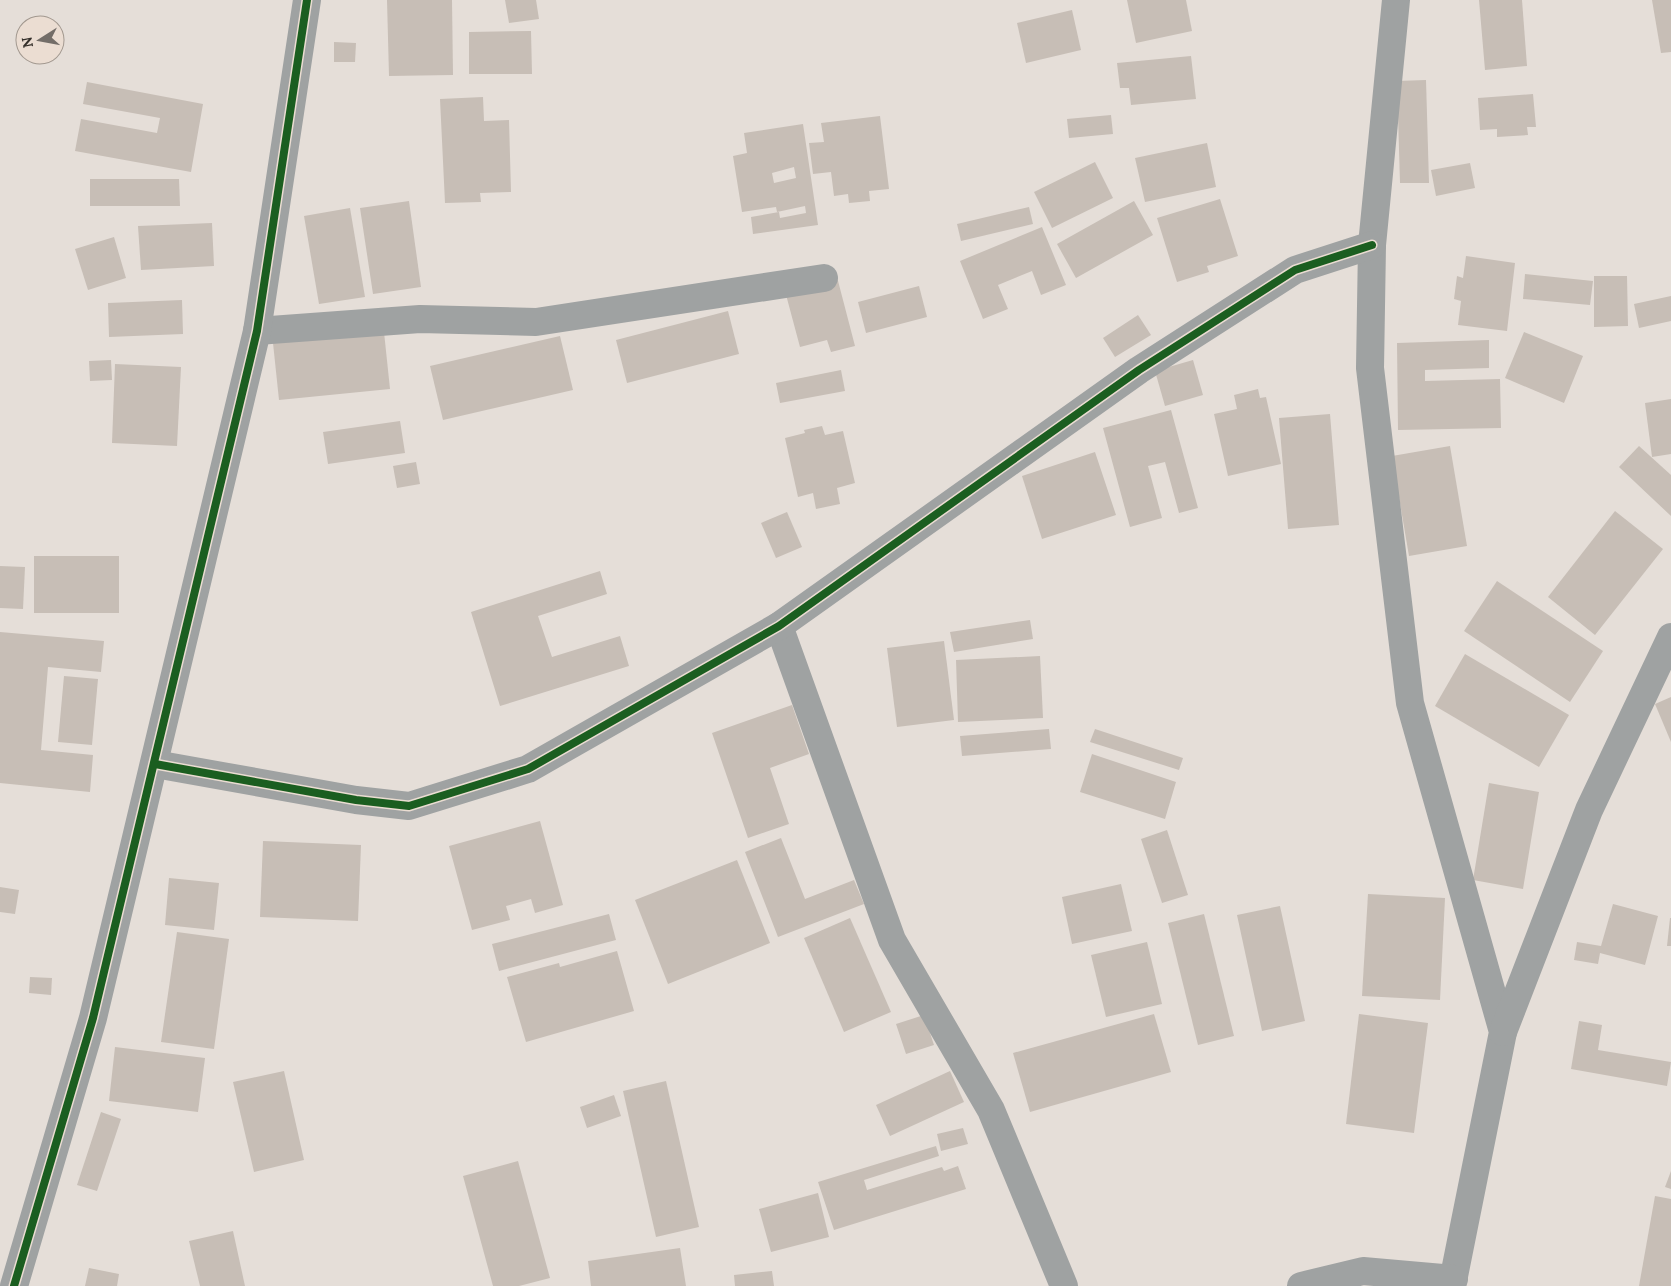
<svg xmlns="http://www.w3.org/2000/svg" width="1671" height="1286" viewBox="0 0 1671 1286" font-family="Lora,serif">
<style>
.building{fill:#c7beb6;fill-rule:evenodd}
.lines{fill:none;stroke-linecap:round;stroke-linejoin:round}
.minor{stroke:#9fa2a2;stroke-width:28}
.cycleway-casing{stroke:#ebddd2;stroke-width:11}
.cycleway{stroke:#1b5e20;stroke-width:8}
</style>
<rect width="100%" height="100%" fill="#e5ded8"/>
<g class="building">
<polygon points="387,0 452,0 453,75 389,76"/>
<polygon points="505,0 536,0 539,19 509,23"/>
<polygon points="1127,0 1186,0 1192,31 1136,43"/>
<polygon points="1479,0 1522,0 1527,66 1485,70"/>
<polygon points="1652,0 1671,0 1671,52 1661,53"/>
<polygon points="1072,10 1081,50 1026,63 1017,23"/>
<polygon points="531,31 532,74 469,74 469,32"/>
<polygon points="334,42 356,43 355,62 334,62"/>
<polygon points="1191,56 1196,99 1131,105 1129,88 1120,88 1117,63"/>
<polygon points="1426,80 1429,183 1400,183 1397,81"/>
<polygon points="87,82 203,104 191,172 75,151 81,119 157,133 160,118 83,104"/>
<polygon points="1533,94 1536,127 1527,127 1528,135 1497,137 1497,129 1480,130 1478,98"/>
<polygon points="483,97 484,121 509,120 511,192 480,193 481,202 445,203 440,99"/>
<polygon points="1111,115 1113,134 1069,138 1067,119"/>
<polygon points="880,116 889,189 869,191 870,201 849,203 848,194 834,196 831,172 813,174 809,143 824,142 821,123"/>
<path d="M803,124L818,225L753,234L751,217L779,212L780,218L806,213L805,206L777,212L776,207L742,212L733,156L747,153L744,133ZM794,167L796,178L774,183L772,173Z"/>
<polygon points="1207,143 1216,187 1145,202 1135,158"/>
<polygon points="1095,162 1113,198 1052,228 1034,192"/>
<polygon points="1470,163 1475,188 1436,196 1431,170"/>
<polygon points="90,179 179,179 180,206 90,206"/>
<polygon points="1220,199 1238,256 1207,266 1209,272 1177,282 1157,218"/>
<polygon points="409,201 421,287 373,294 360,208"/>
<polygon points="1134,201 1153,235 1076,278 1057,244"/>
<polygon points="1029,207 1033,224 961,241 957,224"/>
<polygon points="350,208 365,297 319,304 304,216"/>
<polygon points="212,223 214,266 141,270 138,226"/>
<polygon points="1042,227 1066,285 1041,295 1032,271 998,285 1008,309 983,319 960,261"/>
<polygon points="114,237 126,278 88,290 75,249"/>
<polygon points="1466,256 1515,263 1507,331 1458,325 1461,301 1454,299 1457,276 1463,278"/>
<polygon points="1525,274 1593,281 1590,305 1523,299"/>
<polygon points="1594,276 1627,276 1628,326 1594,327"/>
<polygon points="837,277 855,346 831,352 827,340 800,347 785,291"/>
<polygon points="919,286 927,317 866,333 858,302"/>
<polygon points="1671,296 1671,321 1639,328 1634,304"/>
<polygon points="182,300 183,334 109,337 108,303"/>
<polygon points="728,311 739,354 627,383 616,340"/>
<polygon points="1138,315 1151,335 1115,357 1103,338"/>
<polygon points="384,332 390,389 279,400 273,343"/>
<polygon points="1524,332 1583,356 1564,403 1505,378"/>
<polygon points="560,336 573,390 443,420 430,366"/>
<polygon points="1489,340 1489,368 1425,370 1425,381 1500,379 1501,428 1398,430 1397,343"/>
<polygon points="111,360 112,380 90,381 89,361"/>
<polygon points="1193,360 1203,395 1165,406 1155,371"/>
<polygon points="115,364 181,367 177,446 112,443"/>
<polygon points="841,370 845,391 780,403 776,383"/>
<polygon points="1258,389 1260,398 1266,397 1281,464 1228,476 1214,414 1237,409 1234,395"/>
<polygon points="1671,399 1671,454 1652,457 1645,403"/>
<polygon points="1171,410 1198,508 1179,513 1165,462 1148,466 1162,518 1130,527 1103,428"/>
<polygon points="1330,414 1339,525 1288,529 1279,418"/>
<polygon points="400,421 405,453 328,464 323,432"/>
<polygon points="822,426 825,435 843,431 855,483 837,488 840,504 816,509 813,493 798,497 785,438 805,433 804,430"/>
<polygon points="1450,446 1467,546 1409,556 1392,456"/>
<polygon points="1639,446 1671,475 1671,516 1619,467"/>
<polygon points="1095,452 1116,515 1042,539 1022,476"/>
<polygon points="416,462 420,484 397,488 393,466"/>
<polygon points="1615,511 1663,549 1595,635 1548,597"/>
<polygon points="787,512 802,547 776,558 761,523"/>
<rect x="34" y="556" width="85" height="57"/>
<polygon points="0,566 25,567 23,609 0,608"/>
<polygon points="600,571 607,594 538,616 552,657 620,636 629,666 500,706 471,612"/>
<polygon points="1497,581 1603,651 1570,702 1464,631"/>
<polygon points="1030,620 1033,639 954,652 950,632"/>
<polygon points="0,632 104,641 101,672 48,667 41,750 93,755 90,792 0,783"/>
<polygon points="944,641 954,720 897,727 887,648"/>
<polygon points="1465,654 1569,715 1539,767 1435,706"/>
<polygon points="1040,656 1043,718 958,722 956,660"/>
<polygon points="64,676 98,679 92,745 58,742"/>
<polygon points="1671,697 1671,742 1655,704"/>
<polygon points="792,705 809,754 770,768 789,824 748,838 712,733"/>
<polygon points="1049,729 1051,749 962,756 960,736"/>
<polygon points="1095,729 1183,758 1179,770 1090,742"/>
<polygon points="1092,754 1176,782 1165,819 1080,792"/>
<polygon points="1489,783 1539,792 1523,889 1473,880"/>
<polygon points="540,821 563,905 535,913 531,899 506,906 510,920 472,930 449,846"/>
<polygon points="1167,830 1188,895 1162,903 1141,839"/>
<polygon points="781,838 805,899 854,880 864,904 778,937 745,852"/>
<polygon points="263,841 361,845 358,921 260,917"/>
<polygon points="737,860 770,943 668,984 635,900"/>
<polygon points="169,878 219,883 214,930 165,925"/>
<polygon points="1121,884 1132,931 1072,944 1062,897"/>
<polygon points="0,887 19,890 15,914 0,912"/>
<polygon points="1368,894 1445,898 1440,1000 1362,996"/>
<polygon points="1613,904 1658,916 1645,965 1600,953 1598,964 1574,960 1577,942 1601,946"/>
<polygon points="1280,906 1305,1021 1262,1031 1237,915"/>
<polygon points="609,914 616,940 499,971 492,944"/>
<polygon points="1204,914 1234,1036 1198,1045 1168,923"/>
<polygon points="850,918 891,1012 844,1032 804,938"/>
<polygon points="1670,918 1671,918 1671,946 1667,946"/>
<polygon points="177,932 229,939 214,1049 161,1042"/>
<polygon points="1147,942 1162,1004 1106,1017 1091,955"/>
<polygon points="617,951 634,1011 526,1042 507,977 559,963 560,967"/>
<polygon points="30,977 52,978 51,995 29,993"/>
<polygon points="1154,1014 1171,1072 1030,1112 1013,1053"/>
<polygon points="1359,1014 1428,1023 1414,1133 1346,1124"/>
<polygon points="924,1015 934,1045 906,1054 896,1024"/>
<polygon points="1579,1021 1602,1025 1598,1050 1671,1062 1667,1086 1571,1069"/>
<polygon points="115,1047 205,1058 198,1112 109,1101"/>
<polygon points="284,1071 304,1160 254,1172 233,1082"/>
<polygon points="950,1071 964,1102 890,1136 876,1105"/>
<polygon points="666,1081 699,1227 656,1237 623,1091"/>
<polygon points="614,1095 621,1116 587,1128 580,1107"/>
<polygon points="101,1112 121,1119 97,1191 77,1185"/>
<polygon points="963,1128 968,1144 941,1151 937,1134"/>
<polygon points="936,1146 939,1156 864,1180 867,1190 942,1167 944,1171 958,1166 966,1189 834,1230 818,1182"/>
<polygon points="518,1161 550,1278 519,1286 493,1286 463,1176"/>
<polygon points="1671,1171 1671,1189 1665,1187"/>
<polygon points="818,1193 829,1237 771,1252 759,1209"/>
<polygon points="1655,1196 1671,1199 1671,1286 1639,1286"/>
<polygon points="233,1231 245,1286 200,1286 189,1241"/>
<polygon points="680,1248 686,1286 591,1286 588,1261"/>
<polygon points="89,1268 119,1274 117,1286 85,1286"/>
<polygon points="772,1271 774,1286 735,1286 734,1275"/>
</g>
<g class="lines">
<g class="minor">
<polyline points="1396,0 1372,245 1370,368 1410,703 1503,1032 1452,1286"/>
<polyline points="257,331 420,319 536,322 824,278"/>
<polyline points="779,626 892,940 991,1110 1064,1286"/>
<polyline points="155,764 356,800 409,806 528,769 779,626 1139,370 1295,270 1372,245"/>
<polyline points="1503,1032 1589,810 1671,637"/>
<polyline points="14,1286 93,1018 257,331 307,0"/>
<polyline points="1301,1286 1363,1271 1454,1279"/>
</g>
<defs>
<g id="cycleway">
<polyline points="155,764 356,800 409,806 528,769 779,626 1139,370 1295,270 1372,245"/>
<polyline points="14,1286 93,1018 257,331 307,0"/>
</g>
</defs>
<use href="#cycleway" class="cycleway-casing"/>
<use href="#cycleway" class="cycleway"/>
</g>
<g transform="translate(40 40) rotate(259)"><circle r="24" fill="#ebddd2" stroke="#a2988f"/>
<path d="M0-4L9 19L0 12L-9 19Z" fill="#736d68"/>
<text y="-8" font-size="14" font-weight="bold" text-anchor="middle" fill="#35302b">N</text>
</g>
</svg>
